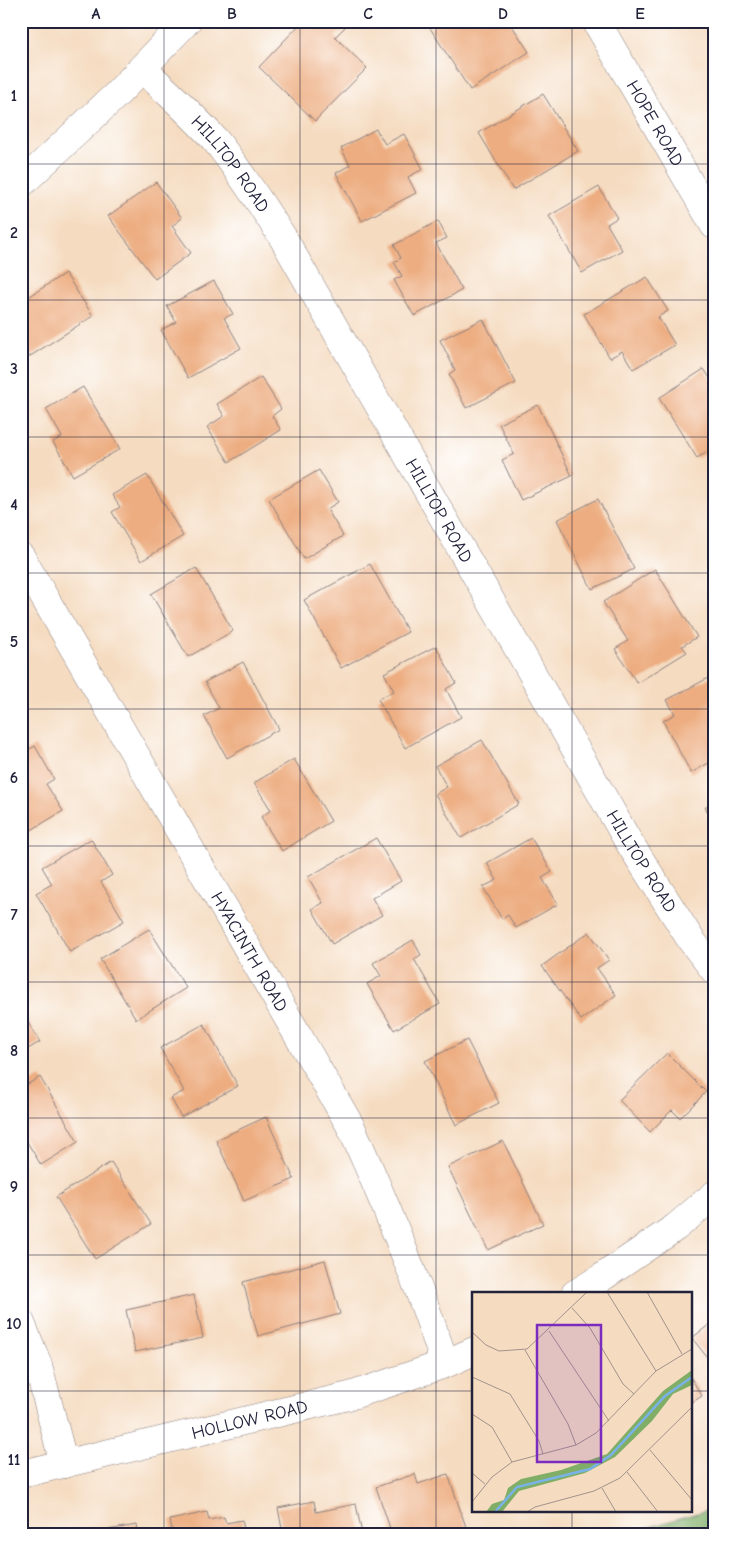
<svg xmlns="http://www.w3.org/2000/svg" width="735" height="1555" viewBox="0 0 735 1555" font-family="'Comic Neue',sans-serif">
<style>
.forest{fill:#80ae67;stroke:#516851}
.building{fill:#edad81}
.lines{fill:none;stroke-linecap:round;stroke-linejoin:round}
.street-casing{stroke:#8c7f7e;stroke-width:29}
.street{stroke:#fff;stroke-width:28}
.grid{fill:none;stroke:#22223b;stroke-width:1;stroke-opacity:0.55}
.labels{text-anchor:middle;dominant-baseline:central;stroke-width:4;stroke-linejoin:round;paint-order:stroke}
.street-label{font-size:18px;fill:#22223b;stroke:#fff}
.inset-river{fill:none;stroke:#79b2e9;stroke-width:2.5}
.inset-road{fill:none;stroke:#a1928b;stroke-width:1}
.view{fill:#7b2cbf;fill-opacity:0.15;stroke:#7b2cbf;stroke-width:2.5}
.inset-edge{fill:none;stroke:#22223b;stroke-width:2.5}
.neatline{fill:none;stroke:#22223b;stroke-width:2}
.grid-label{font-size:16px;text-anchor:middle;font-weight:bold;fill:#22223b}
</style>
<rect width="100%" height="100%" fill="#fff"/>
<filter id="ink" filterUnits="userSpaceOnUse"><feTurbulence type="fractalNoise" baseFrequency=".02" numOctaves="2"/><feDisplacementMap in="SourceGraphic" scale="10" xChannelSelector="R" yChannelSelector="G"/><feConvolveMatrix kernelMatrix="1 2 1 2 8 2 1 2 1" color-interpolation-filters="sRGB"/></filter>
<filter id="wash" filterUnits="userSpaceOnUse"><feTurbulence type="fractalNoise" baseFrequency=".0096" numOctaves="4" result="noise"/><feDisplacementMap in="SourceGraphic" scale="20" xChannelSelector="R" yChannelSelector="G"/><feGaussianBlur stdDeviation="1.12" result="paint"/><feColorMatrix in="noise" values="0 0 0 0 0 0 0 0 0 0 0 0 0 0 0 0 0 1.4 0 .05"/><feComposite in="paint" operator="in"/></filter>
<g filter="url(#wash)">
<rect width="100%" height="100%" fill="#f5dcc1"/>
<polygon class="forest" points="714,1508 714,1534 630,1534 639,1530"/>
<g id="blocks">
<g class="building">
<polygon points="303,21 341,21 346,26 335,37 367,68 315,121 259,67"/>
<polygon points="442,21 509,21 529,52 470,90 430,28"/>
<polygon points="543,94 578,151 513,190 479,133"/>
<polygon points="376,129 385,144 404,134 423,169 408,177 416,193 362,221 336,173 350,165 341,148"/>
<polygon points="156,182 182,218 172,226 191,253 155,279 108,216"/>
<polygon points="599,187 617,218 607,224 622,250 582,273 549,216"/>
<polygon points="438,221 447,238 436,243 462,290 414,316 394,280 402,276 394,262 401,258 394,245"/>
<polygon points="65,273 93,316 21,362 21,302"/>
<polygon points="647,277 668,311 658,317 675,345 633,369 622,351 610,358 584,314"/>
<polygon points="214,281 233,314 224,318 241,348 188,378 161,330 176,322 167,306"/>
<polygon points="483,319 516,383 466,408 449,374 455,370 440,340"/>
<polygon points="704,369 714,384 714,448 697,458 659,398"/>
<polygon points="261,377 281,409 272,416 281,430 229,462 207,427 224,416 217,404"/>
<polygon points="83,387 120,449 73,476 53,442 62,437 46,409"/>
<polygon points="538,405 572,476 521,500 502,460 514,454 499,424"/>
<polygon points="319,470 338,502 327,509 343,536 304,559 269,499"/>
<polygon points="147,475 183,536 141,561 112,512 120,507 112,495"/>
<polygon points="598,499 634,569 592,589 557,520"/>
<polygon points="370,564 408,632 341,668 304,600"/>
<polygon points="196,568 233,631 188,657 151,594"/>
<polygon points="655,569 697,637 682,646 687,652 637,683 615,649 628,641 603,602"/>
<polygon points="436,646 456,683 446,689 461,717 405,748 378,699 394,691 384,673"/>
<polygon points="243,662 279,729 227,758 204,716 219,708 205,682"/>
<polygon points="710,677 714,684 714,760 691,773 663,721 675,714 667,700"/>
<polygon points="482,740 519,804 461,838 435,794 447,787 435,766"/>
<polygon points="35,746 54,779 46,784 63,811 23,835 21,831 21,754"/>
<polygon points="294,759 331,821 282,851 261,817 271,810 254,783"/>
<polygon points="714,801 714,822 705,807"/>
<polygon points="376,838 401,881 372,898 382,915 332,944 312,909 323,903 308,877"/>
<polygon points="531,838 552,872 542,878 558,904 516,928 508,915 502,919 483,887 497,880 487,863"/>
<polygon points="91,839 112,875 101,882 124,921 70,952 36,893 52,884 42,867"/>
<polygon points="149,929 186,988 136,1019 100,959"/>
<polygon points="589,932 609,960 597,968 616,995 581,1020 542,966"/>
<polygon points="413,940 421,955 414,959 440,1004 394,1030 367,984 381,976 373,963"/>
<polygon points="21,1011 40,1042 21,1053"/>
<polygon points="204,1024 238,1086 181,1117 171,1098 184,1091 160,1048"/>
<polygon points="467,1040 499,1103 456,1125 425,1061"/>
<polygon points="667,1053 706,1092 680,1118 672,1110 650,1132 619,1100"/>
<polygon points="40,1077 78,1142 41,1165 21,1132 21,1088"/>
<polygon points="266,1117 294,1179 244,1201 216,1140"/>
<polygon points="503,1141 543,1224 488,1250 448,1167"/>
<polygon points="111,1162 151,1224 95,1259 56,1197"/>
<polygon points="325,1260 340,1314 258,1336 243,1282"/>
<polygon points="194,1295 203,1338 135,1352 126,1310"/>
<polygon points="714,1321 714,1366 692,1338"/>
<polygon points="691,1378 702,1396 691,1403"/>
<polygon points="415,1474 418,1484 448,1474 467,1530 457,1534 418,1534 417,1532 411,1534 392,1534 376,1487"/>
<polygon points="314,1501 316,1512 356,1504 362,1534 283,1534 278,1508"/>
<polygon points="207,1512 209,1520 224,1517 226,1523 242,1520 245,1534 173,1534 170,1520"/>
<polygon points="137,1525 139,1534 89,1534 89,1533"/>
</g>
</g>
</g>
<g filter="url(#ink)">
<use href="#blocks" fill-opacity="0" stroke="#8c7f7e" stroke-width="1"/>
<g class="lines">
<defs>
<g id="street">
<path id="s1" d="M596,21L714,225"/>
<path id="s2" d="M142,68C167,92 193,115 216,141C240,171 260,203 282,236L627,839L691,940L714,970"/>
<polyline points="21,184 115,96 187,21"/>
<path id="s3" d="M21,557L351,1127C386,1205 418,1282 445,1364"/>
<polyline points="575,1294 601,1278 676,1227 714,1195"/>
<polyline points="21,1323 38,1365 64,1464"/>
<path id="s4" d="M21,1474L353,1395L445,1364L474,1351"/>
</g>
</defs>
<use href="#street" class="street-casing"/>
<use href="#street" class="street"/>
</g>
</g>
<path class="grid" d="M164,21V1534M300,21V1534M436,21V1534M572,21V1294M21,164H714M21,300H714M21,437H714M21,573H714M21,709H714M21,846H714M21,982H714M21,1118H714M21,1255H714M21,1391H474M691,1391H714M572,1511V1534"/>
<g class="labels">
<g class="street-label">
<text stroke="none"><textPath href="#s1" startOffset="118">HOPE ROAD</textPath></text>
<text stroke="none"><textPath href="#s2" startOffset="131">HILLTOP ROAD</textPath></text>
<text stroke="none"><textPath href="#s2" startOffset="536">HILLTOP ROAD</textPath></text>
<text stroke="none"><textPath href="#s2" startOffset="941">HILLTOP ROAD</textPath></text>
<text stroke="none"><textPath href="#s3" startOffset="456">HYACINTH ROAD</textPath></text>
<text stroke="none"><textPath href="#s4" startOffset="235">HOLLOW ROAD</textPath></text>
</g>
</g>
<g transform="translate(472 1292)">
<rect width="220" height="220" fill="#f5dcc1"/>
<path d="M220,78V93L201,102L180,129L143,165L113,181L47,199L30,220H14L20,212L32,208L36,196L49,187L89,178L135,162L191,99Z" fill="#80ae67"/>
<path class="inset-river" d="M23,220L45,195L118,177L139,163L193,104L220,85"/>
<path class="inset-road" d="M135,0L184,79M175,0L210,62M100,16L118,36L151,92L162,102M77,39L137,129M0,40L14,53L27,59L55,57L115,0M53,58L96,132L104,153M0,85L38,102L67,149L71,162M0,122L20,135L40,170M178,158L220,208M155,180L186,220M0,181L13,192M130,196L144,220M0,210L20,185L40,170L104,153L124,141L184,79L220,57M55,220L63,215L122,199L148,186L220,115"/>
<path class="view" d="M65,33H129V170H65Z"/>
<rect width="220" height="220" class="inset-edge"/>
</g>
<rect width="735" height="1555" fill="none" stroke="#fff" stroke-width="55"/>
<rect x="28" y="28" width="680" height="1500" class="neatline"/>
<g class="grid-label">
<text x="96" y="19">A</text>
<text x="232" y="19">B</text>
<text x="368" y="19">C</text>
<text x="503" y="19">D</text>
<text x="640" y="19">E</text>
<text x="14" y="101">1</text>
<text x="14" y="238">2</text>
<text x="14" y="374">3</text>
<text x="14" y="510">4</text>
<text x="14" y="647">5</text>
<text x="14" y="783">6</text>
<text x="14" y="920">7</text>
<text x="14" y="1056">8</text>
<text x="14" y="1192">9</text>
<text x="14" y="1329">10</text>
<text x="14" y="1465">11</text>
</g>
</svg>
